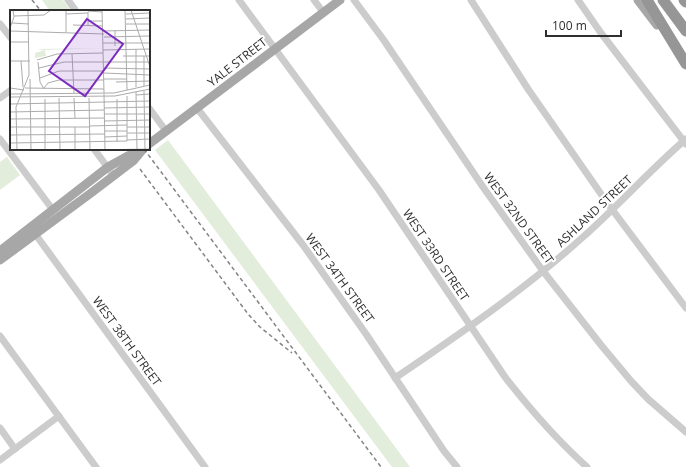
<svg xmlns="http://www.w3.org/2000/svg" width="686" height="467" viewBox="0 0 686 467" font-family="'Open Sans',sans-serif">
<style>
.green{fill:#e3eddc}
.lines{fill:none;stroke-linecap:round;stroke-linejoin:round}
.minor{stroke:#ccc;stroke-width:7}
.major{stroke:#a7a7a7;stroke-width:9}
.highway{stroke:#969696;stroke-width:11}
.rail{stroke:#848484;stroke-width:1.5;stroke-dasharray:4 3;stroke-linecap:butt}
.labels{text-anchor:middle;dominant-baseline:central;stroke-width:4;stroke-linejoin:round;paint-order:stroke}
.street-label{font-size:12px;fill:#2f2f2f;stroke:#fff}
.inset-road{fill:none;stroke:#acacac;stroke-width:1}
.view{fill:#7b2cbf;fill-opacity:0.15;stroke:#7b2cbf;stroke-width:2}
.inset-edge{fill:none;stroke:#2f2f2f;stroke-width:2}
</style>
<rect width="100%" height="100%" fill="#fff"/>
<g class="green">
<polygon points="42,0 63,0 71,11 50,11"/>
<polygon points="168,140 410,467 392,467 155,150"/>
<polygon points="7,157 20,175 0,190 0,162"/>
</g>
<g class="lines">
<g class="minor">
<polyline points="68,0 76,11"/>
<path d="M239,0L379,190L505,377C530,409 557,440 587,467"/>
<polyline points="314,0 323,12"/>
<polyline points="354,0 383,39 483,187 543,271 601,345 631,381 648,399 686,432"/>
<polyline points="471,0 528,89 608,204 686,308"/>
<polyline points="578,0 601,33 686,144"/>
<polyline points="0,24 11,38"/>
<polyline points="0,98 11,90"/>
<polyline points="149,108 166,131"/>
<polyline points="197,108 303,245 366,334 444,451 457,467"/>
<polyline points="0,139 53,210"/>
<polyline points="94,149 114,176"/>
<polyline points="33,231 205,467"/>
<polyline points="0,336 96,467"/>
<path d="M395,378C460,334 524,290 583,237C618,206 650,170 686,139"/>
<polyline points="0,428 15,449"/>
<polyline points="0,460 59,416"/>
</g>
<g class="major">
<polyline points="638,0 657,25"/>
<polyline points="149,144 340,0"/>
<polyline points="0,251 108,167 128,156 140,151"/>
<polyline points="0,260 91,193 133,161 143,149"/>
</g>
<g class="highway">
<polyline points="647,0 686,64"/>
<polyline points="663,0 686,31"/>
<polyline points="684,0 686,2"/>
</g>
<g class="rail">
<polyline points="32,0 41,11"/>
<polyline points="144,149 381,467"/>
<polyline points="140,169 248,314 260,327 292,353"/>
</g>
</g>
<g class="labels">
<g class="street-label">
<text transform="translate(237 62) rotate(-38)">YALE STREET</text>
<text transform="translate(594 211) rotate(-43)">ASHLAND STREET</text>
<text transform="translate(519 218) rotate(54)">WEST 32ND STREET</text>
<text transform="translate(436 255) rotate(56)">WEST 33RD STREET</text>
<text transform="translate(340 278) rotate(54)">WEST 34TH STREET</text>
<text transform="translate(127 341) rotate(54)">WEST 38TH STREET</text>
</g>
</g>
<g transform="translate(10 10)">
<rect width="140" height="140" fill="#fff"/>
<path d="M93,38L35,40L36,46L25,48V43L34,40L26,39Z" fill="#e3eddc"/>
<path class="inset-road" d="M56,0V22M92,0L94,83M115,0L117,80M121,0L140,57M78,1L92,2M78,2V16M56,4L78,3M116,4L140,3M4,6L34,5L41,0M116,9L140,8M78,11H93M2,13L19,14M116,14H140M63,15L93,16M0,18L4,7L3,0M105,20V36M0,21L94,24M93,21L140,20M94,27L140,26M0,32H18M93,33H140M126,39V77M93,40L140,39M62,44L64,83M113,46H140M134,46V76M27,50L47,44L93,43M0,51H20M11,51L13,77M28,52L30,72L34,79M29,58L54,52H139M94,58L140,59M94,63L140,65M30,68L49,61H94M20,69L21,140M94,69H117M106,72L140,71M0,78L14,80M15,78L94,79M34,78L38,73L49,70H94M134,81L135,140M126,82L127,140M0,84L104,83L140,75M94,84L95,140M126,85L140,84M0,87L105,86L140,79M49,88L50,140M64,88L65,108M79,88L80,140M35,89V140M107,89V132M94,92L140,91M0,94L95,92M94,98L140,97M0,102L94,100M94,104H140M0,109L94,108M94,111L140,110M79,116L117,115M0,117H80M65,117V140M117,117H140M95,121H117M117,123H140M0,125L95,124M95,127L117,126M117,130L140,129M0,133L117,131V86M7,140L6,97L19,65L18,0M83,140L140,139"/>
<path class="view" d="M77,9L113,34L75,86L39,61Z"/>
<rect width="140" height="140" class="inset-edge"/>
</g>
<path d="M546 30v6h75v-6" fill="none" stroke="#2f2f2f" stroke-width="2"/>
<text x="552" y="30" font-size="12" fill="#2f2f2f" stroke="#ffffff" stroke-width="3" paint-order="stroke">100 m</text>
</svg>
